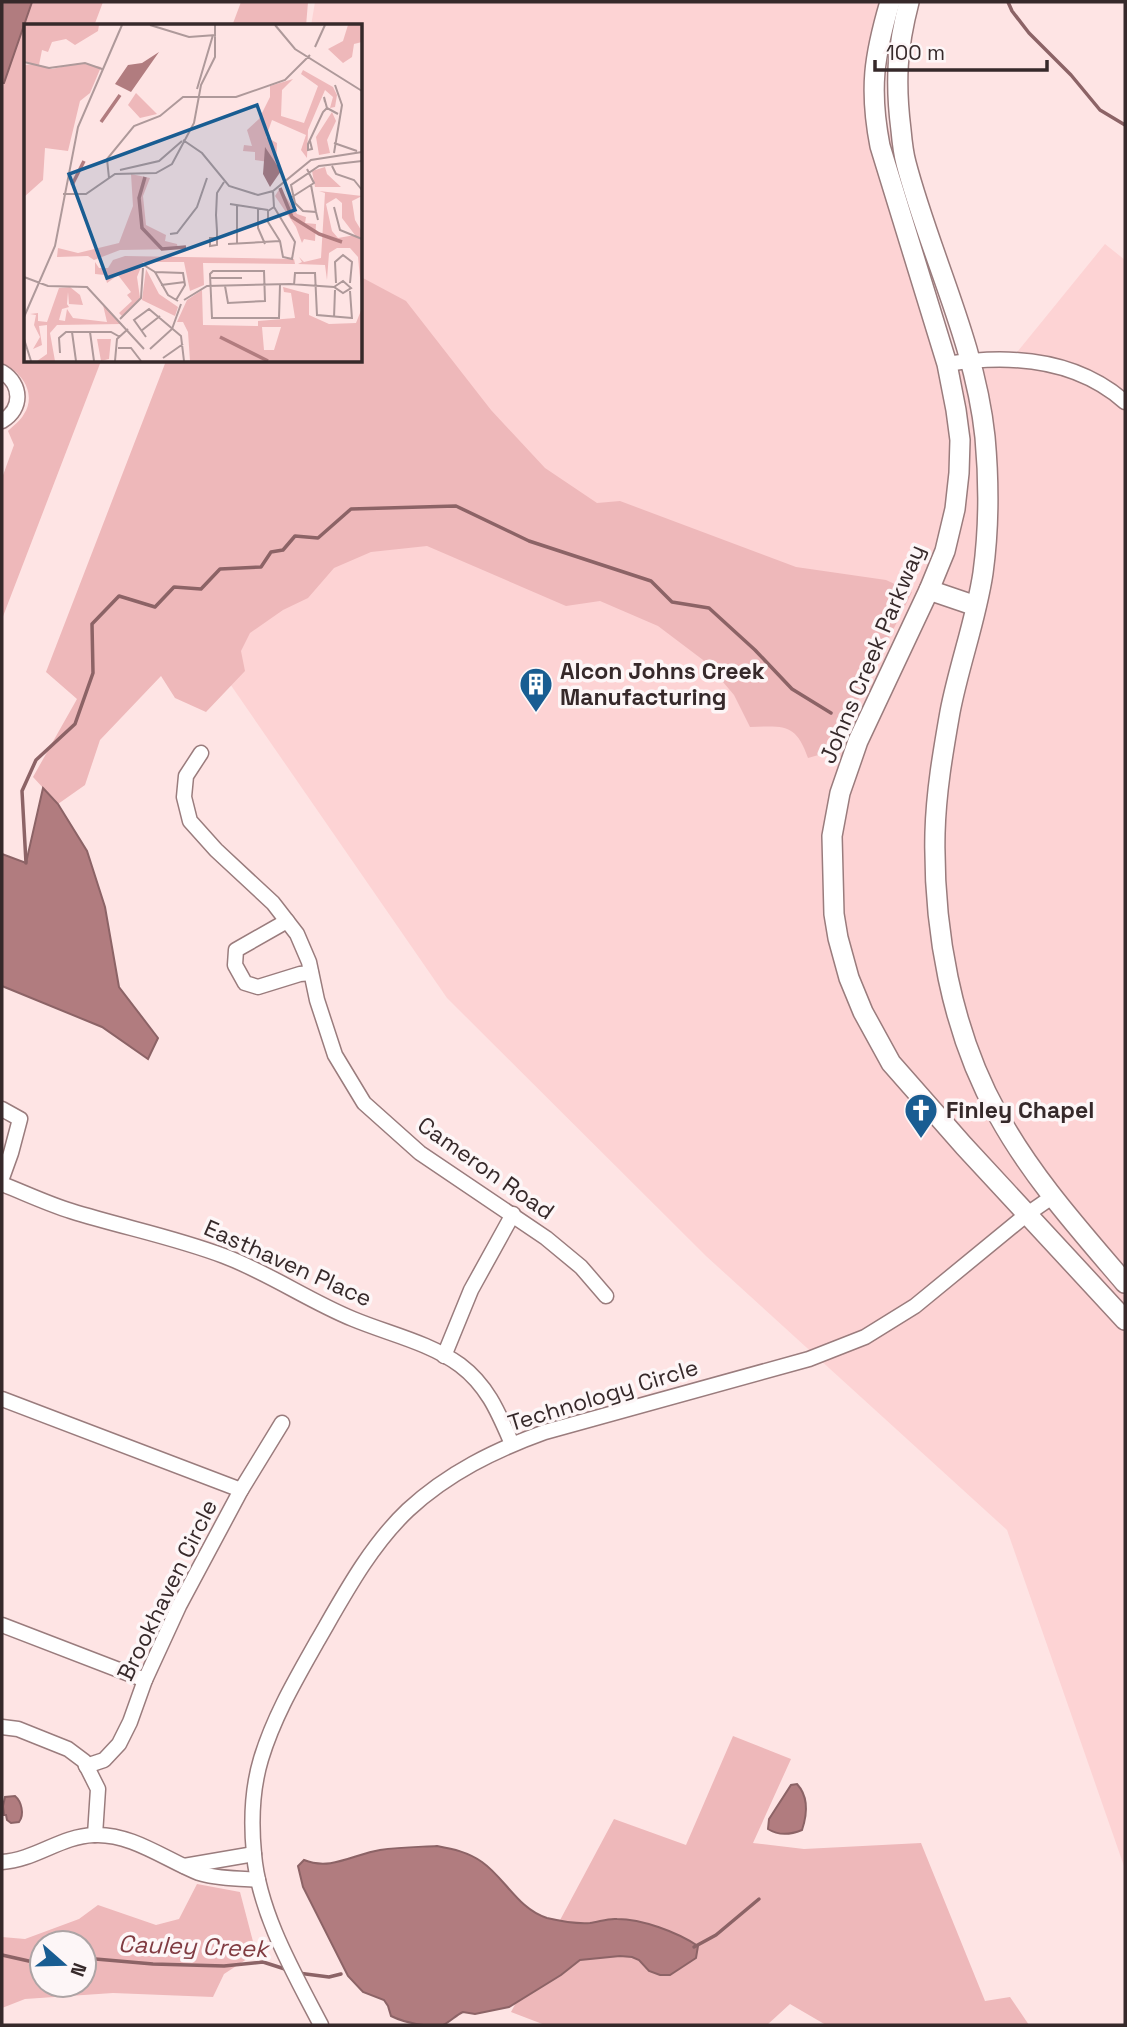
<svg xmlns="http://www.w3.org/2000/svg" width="1127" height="2027" viewBox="0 0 1127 2027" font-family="'Space Grotesk',sans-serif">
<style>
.built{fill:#fdd3d4}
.green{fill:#eeb8ba;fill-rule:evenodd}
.water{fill:#b17c7f;stroke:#8c6366;stroke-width:2}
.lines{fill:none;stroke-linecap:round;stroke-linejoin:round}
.stream{stroke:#8c6366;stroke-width:3.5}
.street-casing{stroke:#9a7c7d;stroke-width:17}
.secondary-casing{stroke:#9a7c7d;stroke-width:22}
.street{stroke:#fff;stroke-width:14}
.secondary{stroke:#fff;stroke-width:19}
.labels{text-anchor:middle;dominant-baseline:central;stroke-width:7;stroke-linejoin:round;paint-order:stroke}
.street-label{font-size:23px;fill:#36292a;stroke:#fdf6f7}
.poi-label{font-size:23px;font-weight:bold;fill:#36292a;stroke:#fdf6f7;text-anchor:start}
.water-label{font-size:24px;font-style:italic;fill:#813c42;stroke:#fdf6f7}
.inset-river{fill:none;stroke:#b17c7f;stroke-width:3.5}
.inset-road{fill:none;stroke:#ae999a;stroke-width:2}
.view{fill:#195d92;fill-opacity:0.15;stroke:#195d92;stroke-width:3.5}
.inset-edge{fill:none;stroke:#36292a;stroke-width:3.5}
</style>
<rect width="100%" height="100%" fill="#fee4e4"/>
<polygon class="built" points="315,2 885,2 879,99 906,180 955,372 1005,367 1105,244 1125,260 1125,1869 1007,1530 706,1256 447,998 228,681 360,360 360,26 311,26"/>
<g class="green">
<path d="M2,2H103L94,26H26V360L101,361L2,619V478L14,445L8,431C13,426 21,420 24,414C37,394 22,371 2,364Z"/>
<polygon points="241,2 308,2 306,26 232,26"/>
<path d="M361,277L406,301L491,410L545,468L597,503L620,501L796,567L886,580L912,592L854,708L836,750L808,758C796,723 784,726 750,727L734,695L707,663L658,626L600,601L566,606L427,546L371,552L334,568L308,598L283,610L250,633L241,651L245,671L206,712L175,698L161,676L100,740L85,785L58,804L33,777L77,699L46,672L166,361L360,360Z"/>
<polygon points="733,1736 791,1759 753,1843 804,1849 921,1843 985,2001 1010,1997 1029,2025 826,2025 790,2004 767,2025 545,2025 511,2012 614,1819 686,1845"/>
<path d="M197,1884L240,1892L256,1953L224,1974L213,1997L113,1993L25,1999L2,2008V1937L25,1939L79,1919L98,1905L156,1925L179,1919ZM84,1943V1985H42V1943Z"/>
</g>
<g class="water">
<polygon points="2,2 32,2 4,83 2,83"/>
<polygon points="43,788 58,804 87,851 105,907 119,987 158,1038 148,1059 102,1027 2,986 2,854 26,863"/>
<path d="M797,1784C809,1797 807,1815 802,1830C790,1835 779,1836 768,1829L769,1819L791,1785Z"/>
<path d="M15,1796C21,1801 25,1814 19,1822L11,1823L7,1820L6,1815H4L3,1806L5,1797Z"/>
<path d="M437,1846C453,1849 468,1852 482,1862C505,1878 518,1909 547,1918C560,1921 577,1924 590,1923C599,1922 608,1918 617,1919C642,1919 677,1932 698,1946L696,1958L670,1975H660L649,1971L639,1960L632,1957L620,1956L580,1960L561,1975L509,2007L475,2014L463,2012C456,2015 450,2022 443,2025C427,2027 405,2023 391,2016L388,2006L384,2000L363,1992L348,1976L303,1887L298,1866L304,1860C331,1871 354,1854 380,1850C399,1847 418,1847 437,1846Z"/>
</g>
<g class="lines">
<g class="stream">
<polyline points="1008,2 1012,11 1029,33 1071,75 1100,110 1125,125"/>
<polyline points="26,863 22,791 36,760 75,724 93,673 92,624 119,596 155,607 174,587 201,589 220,569 261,567 271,552 283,550 295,536 318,538 351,509 456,506 529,541 651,581 672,602 709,608 755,650 792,689 831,713"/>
<polyline points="694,1947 716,1935 759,1899"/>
<polyline points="2,1955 42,1964"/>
<polyline points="84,1958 153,1964 224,1966 263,1962 288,1970"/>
<polyline points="298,1973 329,1977 341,1974"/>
</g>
<defs>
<g id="street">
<path d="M947,364C1010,354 1075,358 1125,402"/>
<path d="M2,372C22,384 23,409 2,421"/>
<polyline points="201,753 186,776 184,797 190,821 216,850 273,903 297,934 309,962 317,1000 335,1055 364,1103 420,1153 546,1238 581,1267 606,1296"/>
<polyline points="287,921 236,950 235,965 245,983 258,987 300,974 311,973"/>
<polyline points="2,1109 20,1119 11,1153 2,1178"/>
<path d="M2,1184C25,1193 48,1204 71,1211C122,1227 174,1237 224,1256C269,1273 309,1301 353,1319C389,1334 428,1342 460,1365C488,1386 499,1414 512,1444"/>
<polyline points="444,1356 471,1290 513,1214"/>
<polyline points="2,1399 241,1490"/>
<polyline points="2,1625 145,1680"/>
<polyline points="2,1727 18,1729 68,1749 84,1761 98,1789 95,1835"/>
<polyline points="86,1766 104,1760 119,1744 130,1722 145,1680 179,1606 241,1490 282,1423"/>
<path d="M2,1862C35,1860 61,1836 94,1835C131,1833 166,1860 199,1873C216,1879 239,1878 258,1880"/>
<polyline points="184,1866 254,1854"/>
<path d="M321,2025C294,1973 259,1913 254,1854C251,1823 252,1789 261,1759C274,1716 296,1679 318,1640C344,1595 370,1546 408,1510C448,1473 495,1450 545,1432L809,1359L865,1337L915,1306L1026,1215L1052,1197"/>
</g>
<g id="secondary">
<path d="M890,2C874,56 869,89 880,146L947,364L956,410L960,440L959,473L955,509L945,551L929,590L858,741L840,793L832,836L834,914L838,938L849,978L863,1012L891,1063L964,1146L1125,1320"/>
<path d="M909,2C897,48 895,82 901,130C902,141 903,152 906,163C930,255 975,341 985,437C989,481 989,529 983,573C976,620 959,665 950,712C943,752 936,792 935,833C933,928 951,1031 998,1115C1032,1177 1079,1229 1125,1283"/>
<polyline points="929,590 976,606"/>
</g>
</defs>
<use href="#street" class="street-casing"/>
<use href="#secondary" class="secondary-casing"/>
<use href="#street" class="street"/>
<use href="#secondary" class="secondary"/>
</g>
<defs>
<symbol id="building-pin" viewBox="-11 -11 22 30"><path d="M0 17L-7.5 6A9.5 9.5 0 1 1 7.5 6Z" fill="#195d92" stroke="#fdf6f7"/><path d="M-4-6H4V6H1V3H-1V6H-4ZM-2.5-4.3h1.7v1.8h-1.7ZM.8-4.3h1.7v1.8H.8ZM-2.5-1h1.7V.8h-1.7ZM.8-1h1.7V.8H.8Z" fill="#fff"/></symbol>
<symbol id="church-pin" viewBox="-11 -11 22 30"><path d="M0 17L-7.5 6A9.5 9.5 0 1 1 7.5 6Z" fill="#195d92" stroke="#fdf6f7"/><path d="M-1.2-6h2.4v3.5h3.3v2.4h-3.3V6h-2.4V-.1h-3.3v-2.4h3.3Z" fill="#fff"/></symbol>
</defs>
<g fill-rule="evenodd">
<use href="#building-pin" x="517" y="665" width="38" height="52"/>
<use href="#church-pin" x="902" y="1091" width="38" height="52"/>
</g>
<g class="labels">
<g class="street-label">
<text transform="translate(872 654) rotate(-67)">Johns Creek Parkway</text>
<text transform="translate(486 1168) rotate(35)">Cameron Road</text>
<text transform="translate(288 1263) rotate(24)">Easthaven Place</text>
<text transform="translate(603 1395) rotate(-17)">Technology Circle</text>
<text transform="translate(167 1590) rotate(-64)">Brookhaven Circle</text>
</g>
<g class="poi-label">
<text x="560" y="671">Alcon Johns Creek<tspan x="560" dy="26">Manufacturing</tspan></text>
<text x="946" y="1110">Finley Chapel</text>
</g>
<g class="water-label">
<text transform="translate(193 1946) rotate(2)">Cauley Creek</text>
</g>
</g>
<g transform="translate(24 24)">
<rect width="338" height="338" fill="#fee4e4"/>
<path d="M0,1H75L74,7L51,21L42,15L28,18L24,28L18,26L15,41L28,45L56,39L77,43L66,69L56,77L44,127L21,124L19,156L0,173V41L9,40L0,37ZM324,1H338V18L330,20L328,33L319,39L304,25L319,17ZM279,46L309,63L313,71L311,83L306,84L309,73L301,66L284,106L283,134L277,126L282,111L248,96L242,113L253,119L252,139L231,136V128L219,127L220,121L228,122L223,106L235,95L246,73V62L269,55L258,66L257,92L280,99L294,62L277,50ZM112,69L133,90L116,94L104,81ZM308,88L312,97L303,116L306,129L295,131L292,113ZM301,143L303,150L317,163H291L288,147ZM107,150L126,154L119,172L122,201L142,211L141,217L153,220L154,225L96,226L70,236L64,232L33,233L34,224L54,229L95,219L109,182ZM256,164L273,190L282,193L281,199L292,200L291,217L280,215L278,219L272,203L251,172ZM295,167L338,172L328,177L331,196L337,206L338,274L334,233L326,224H313L305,229L303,256L301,241L274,240L278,238L275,233L280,238L297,234L301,169ZM312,174L318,179V194L331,211L314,214L308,207L302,180ZM101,232L270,235L271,240L179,239L180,261L166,267L160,238H119L113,253L116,274L98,292L95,289L108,277L103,271L107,268L94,251L83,259L81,251L71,250V238L75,244H84L89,236ZM122,245L135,270L154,283L151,292L118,276ZM46,263L56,271L59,281L45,280L44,268L43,280L45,283L38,285L35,296L41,297L43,285L49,294L83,298L79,281L98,300L33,301L26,309L31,337H13L23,330V301L15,302L18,321L9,325L16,313L10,301L12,291L6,290L14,289V297L23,298L35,264ZM259,263L285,270V291L305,300L332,299L338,284V337H166L164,308L159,298H153L163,276L178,266L179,301L234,302V297L271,294L267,269L260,268ZM238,303H257L250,326H240ZM87,315L85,335L77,337L73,315Z" fill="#eeb8ba" fill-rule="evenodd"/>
<path d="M135,28L107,68L91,60L104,41L118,39ZM241,123L257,147L246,163L239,150Z" fill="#b17c7f"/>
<path class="inset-river" d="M77,98L96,71M121,153L115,174L118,204L138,225L162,223M48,161L60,137M256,164L268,193L295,210L318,218M196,313L244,337"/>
<path class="inset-road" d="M126,1L165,13L192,11M251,1L271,25L338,67M291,23L301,1M0,38L25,44L61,39L78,45M173,65L189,11M301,78L300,73L303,84L314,90M159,116L178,129L205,162L234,171L249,167L287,136L338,128M286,117L288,125L284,126V120L299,88L303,84M310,119L333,127M310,129L318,81L311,61M308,142L312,150L330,156L338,166M96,146L135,137L158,117M85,154L83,135L110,102L136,92L159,73H212L261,56L286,31M287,161L292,188M249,167L250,183L271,218L268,235L259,233L256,217L244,198V187L250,183M39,170H62L91,150L132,149L148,140L170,99L177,61L191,33V1M268,173L290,159L283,145M206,180L244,186M310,183L316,206L338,215M234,184V204L241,220M294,196L292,188L279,187L271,179L267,161L295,142L338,137M146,210L153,209L173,183L183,154M193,214H186V222L193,221V207L192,191L193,169L200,158M204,220L256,217M213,220V181M123,243L118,240L131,248M131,248L159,249L161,261L152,276M131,248L144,271L154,277M0,253L24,262L63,263L120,325M186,254H218M312,259L311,238L319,231L328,238L326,259M137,261L161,258M270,261L271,249H291L293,291L328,294M201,262L204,279L241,277L240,247H189L186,250L188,294H255L256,261M326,267L328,295M160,276L183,262L266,260L310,263L319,269L327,264L319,257L310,263M0,293L31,222L54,103L98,1M310,294L311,266M96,295L117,274L119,244M117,307L136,292M48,308L52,337M66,308L70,337M122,313L110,296L125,285L157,312L160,337M0,315L7,337M94,324H107L117,337M126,325L148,305L157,280M36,329L35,314L42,308H87L96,313M139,334L159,320M91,337L93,315L104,305"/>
<path class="view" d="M233,81L271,186L83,254L45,150Z"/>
<rect width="338" height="338" class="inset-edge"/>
</g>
<rect width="1127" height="2027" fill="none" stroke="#36292a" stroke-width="7"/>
<g transform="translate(63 1964) rotate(110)"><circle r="33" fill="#fdf6f7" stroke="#ada4a5" stroke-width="2"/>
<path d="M0-5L12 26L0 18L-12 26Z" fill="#195d92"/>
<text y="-10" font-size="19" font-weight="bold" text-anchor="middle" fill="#36292a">N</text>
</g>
<path d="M875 60v10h172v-10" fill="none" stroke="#36292a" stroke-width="3.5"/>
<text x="886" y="60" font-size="21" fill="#36292a" stroke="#fdf6f7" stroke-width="5" paint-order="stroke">100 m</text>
</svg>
